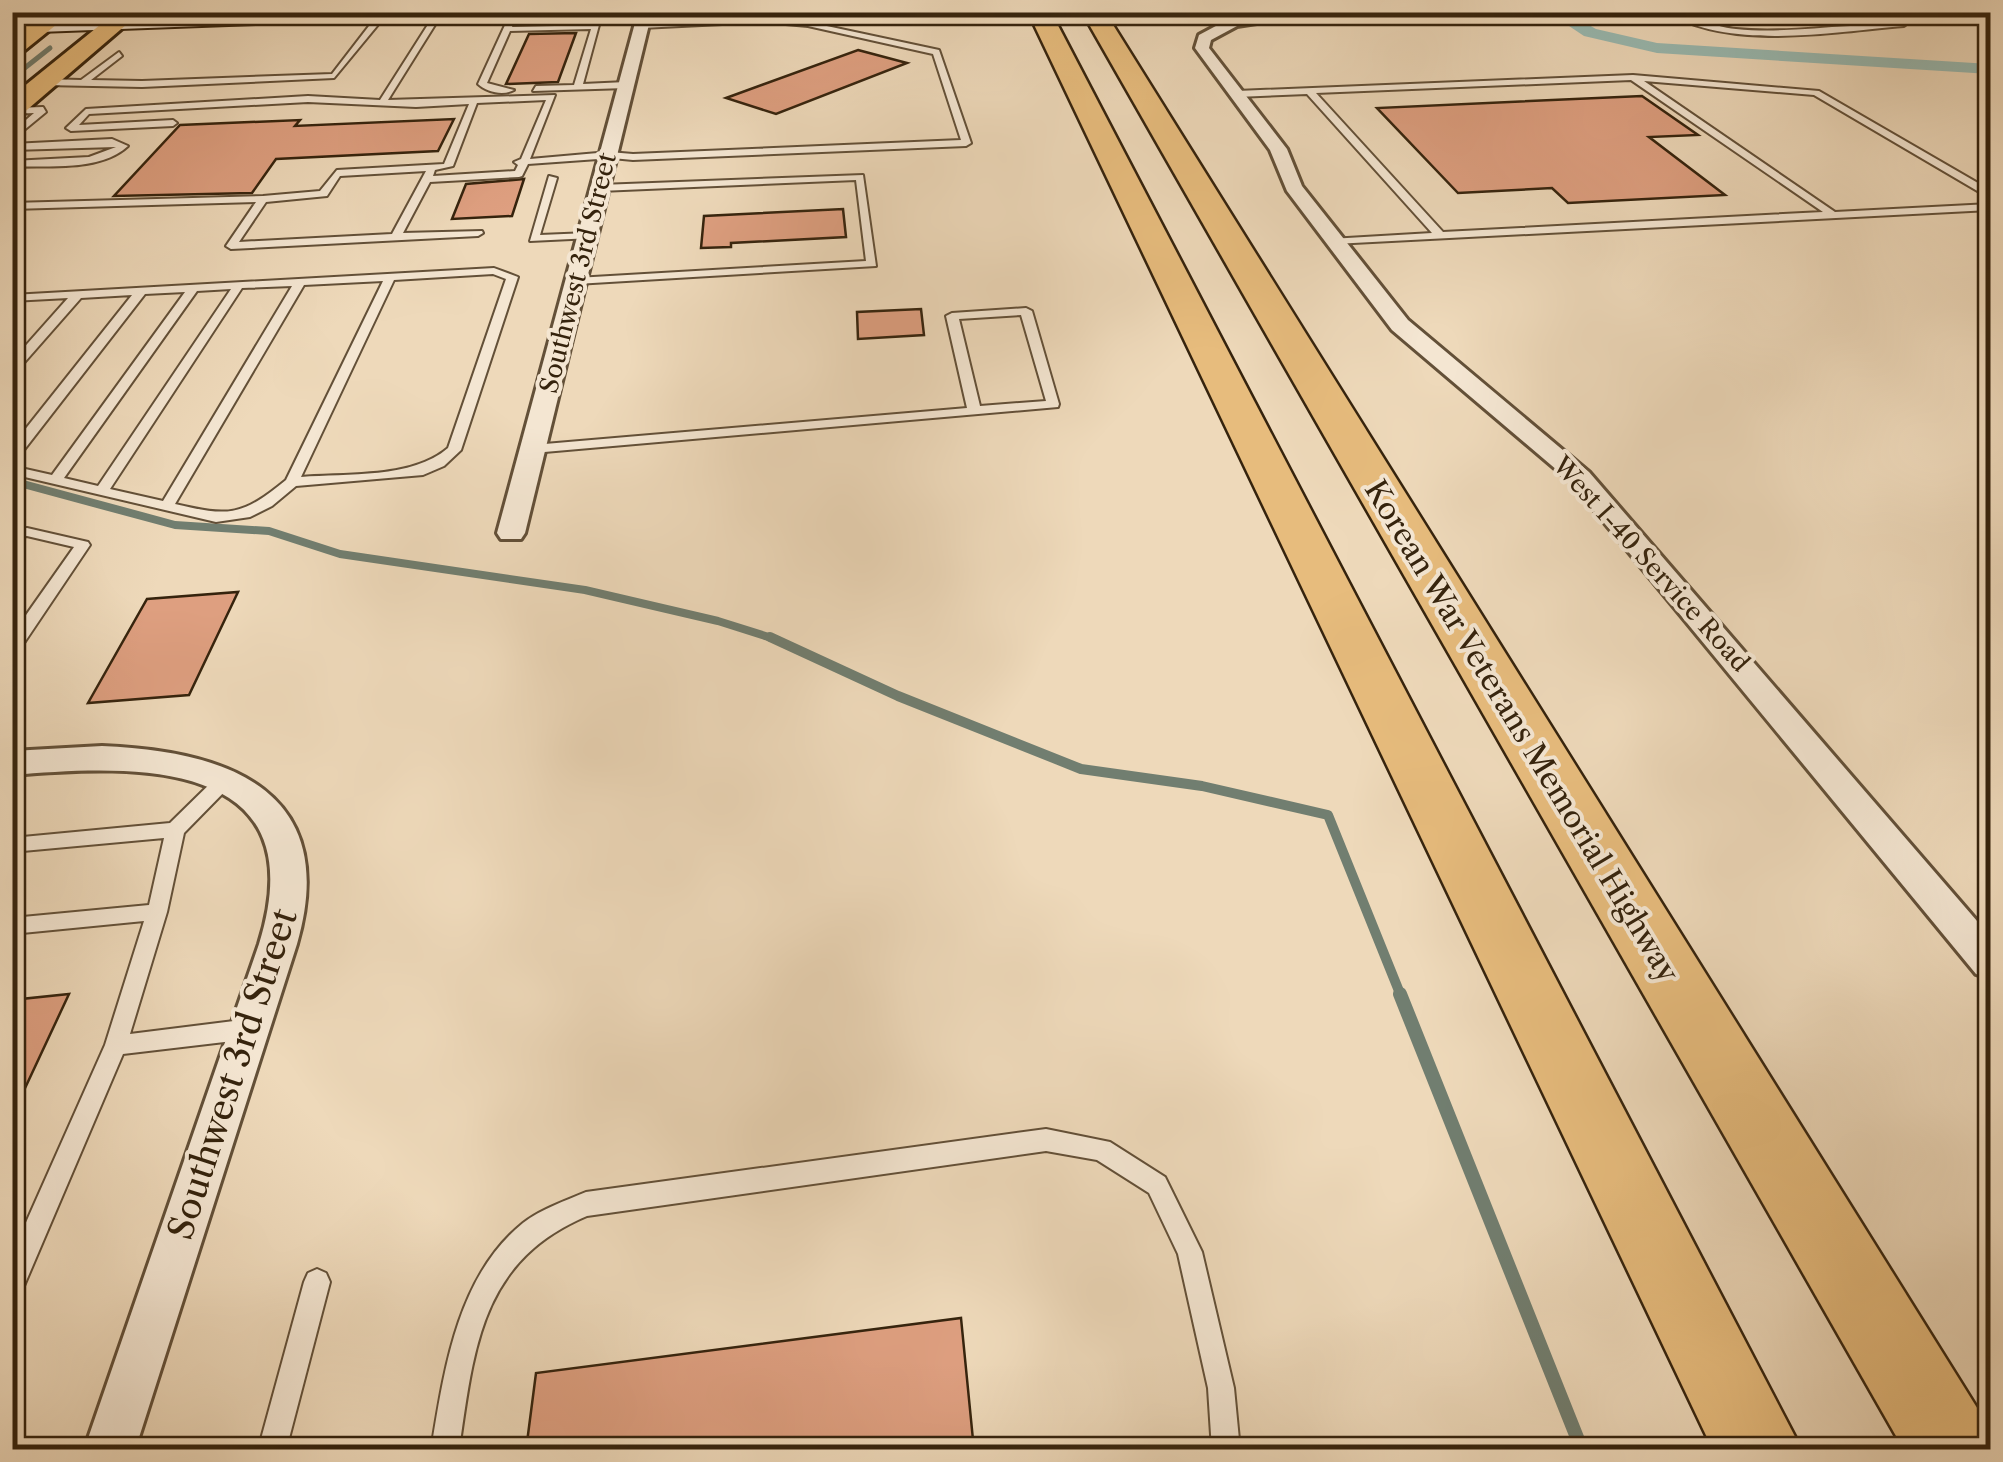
<svg xmlns="http://www.w3.org/2000/svg" width="2003" height="1462" viewBox="0 0 2003 1462" font-family="'Libre Caslon Text',serif">
<style>
.lines{fill:none;stroke-linecap:round;stroke-linejoin:round}
.stream-far3{stroke:#717e70;stroke-width:5}
.stream-far2{stroke:#717e70;stroke-width:8}
.stream-far1{stroke:#717e70;stroke-width:10}
.stream{stroke:#717e70;stroke-width:14}
.canal{fill:#99bab2;fill-rule:evenodd}
.building{fill:#de9f80;stroke:#35230d;stroke-width:2.5}
.service-casing{stroke:#635038;stroke-width:4}
.minor-casing{stroke:#635038;stroke-width:6}
.secondary-casing{stroke:#35230d;stroke-width:4}
.primary-casing{stroke:#35230d;stroke-width:6}
.motorway-casing{stroke:#35230d;stroke-width:5}
.service{fill:#f4e6d2;fill-rule:evenodd}
.minor{fill:#f4e6d2;fill-rule:evenodd}
.secondary{fill:#f4e6d2;fill-rule:evenodd}
.primary{fill:#e7bc7d;fill-rule:evenodd}
.motorway{fill:#e7bc7d;fill-rule:evenodd}
.labels{text-anchor:middle;dominant-baseline:central;stroke-width:8;stroke-linejoin:round;paint-order:stroke}
.far-street-label{font-size:25px;fill:#35230d;stroke:#f4e6d2}
.street-label{font-size:30px;fill:#35230d;stroke:#f4e6d2}
.near-street-label{font-size:35px;fill:#35230d;stroke:#f4e6d2}
</style>
<rect width="100%" height="100%" fill="#eed9ba"/>
<filter id="stains"><feTurbulence type="fractalNoise" baseFrequency=".002" numOctaves="4"/><feColorMatrix values="0 0 0 0 .2 0 0 0 0 .09 0 0 0 0 .02 0 0 0 .5 -.17"/></filter>
<radialGradient id="worn" r=".72"><stop offset=".6" stop-color="#630" stop-opacity="0"/><stop offset="1" stop-color="#630" stop-opacity=".3"/></radialGradient>
<g class="lines">
<polyline class="stream-far3" points="12,78 50,48"/>
<polyline class="stream-far2" points="12,481 175,525 269,531 340,554 585,590 718,621 778,640"/>
<polyline class="stream-far1" points="770,637 898,696 1081,769 1202,786 1328,815 1401,996"/>
<polyline class="stream" points="1400,994 1582,1450"/>
<polygon class="canal" points="1548,12 1566,12 1596,29 1657,43 1990,64 1990,74 1657,53 1584,36"/>
</g>
<g class="building">
<polygon points="576,33 558,82 506,84 529,34"/>
<polygon points="858,50 907,63 776,114 726,98"/>
<polygon points="1642,96 1698,135 1649,137 1725,195 1568,203 1552,188 1458,193 1377,108"/>
<polygon points="454,119 438,151 276,159 252,193 114,196 180,125 300,120 295,126"/>
<polygon points="524,179 512,216 452,219 466,184"/>
<polygon points="843,209 846,237 731,243 731,247 701,248 704,216"/>
<polygon points="921,309 924,335 858,339 857,312"/>
<polygon points="238,592 189,695 88,703 147,599"/>
<polygon points="69,994 12,1116 12,1000"/>
<polygon points="961,1318 974,1450 526,1450 536,1373"/>
</g>
<g class="lines">
<defs>
<g id="service">
<path d="M436,12H443L388,100L555,95L530,159L609,152L633,154L961,140L933,54L808,26L763,22L641,28L637,26L763,18L808,22L939,50L971,143L966,146L633,160L612,158L528,164L522,176L519,177L430,182L403,233L482,231L483,233L478,236L231,249L226,246L256,202L12,209V203L263,196L320,191L337,170L444,164L469,104L416,107L308,102L89,114L79,125L173,120L177,123L173,126L71,131L66,128L86,109L308,96L380,100ZM546,100L521,159L514,162L518,165L515,171L433,176L435,170L453,166L477,103ZM426,171L392,234L239,242L266,202L327,196L340,176Z"/>
<path d="M511,12H518L512,27L599,25L583,84L626,82L630,85L626,88L533,91L536,86L574,85L591,29L510,31L487,83L514,90C503,96 487,92 478,84Z"/>
<path d="M1666,12C1685,12 1712,27 1736,29C1774,33 1812,28 1850,26L1856,21L1842,12H1851L1864,19L1860,25L1902,22L1904,20L1898,12H1905L1912,20L1904,26C1831,32 1731,51 1666,12Z"/>
<polygon points="379,13 386,15 334,78 142,87 44,85 40,82 44,79 81,80 119,52 122,56 91,80 142,81 332,74"/>
<path d="M1633,75L1819,91L1990,190V197L1986,196L1814,95L1644,81L1835,212L1990,204V210L1334,244L1329,241L1330,239L1432,233L1307,94L1237,97L1233,94L1237,91ZM1631,80L1823,212L1443,232L1316,93Z"/>
<polygon points="43,107 46,112 12,140 12,132 34,113 12,114 12,108"/>
<path d="M112,139L128,146C100,172 48,165 12,167V161L89,157L116,147L12,150V144Z"/>
<polygon points="863,175 876,266 576,284 570,281 576,278 866,261 856,180 600,191 595,188 600,185"/>
<polygon points="549,176 557,178 540,235 588,233 593,236 592,238 530,241"/>
<path d="M494,268L518,277L461,450L444,466L423,475L296,486L272,506L250,517L216,522L12,474V466L52,475L185,292L145,294L17,459L12,460V446L132,295L81,298L16,372L12,373V361L68,298L12,301V295ZM493,274L506,279L448,448C412,479 347,473 301,477L394,280ZM383,281L286,480C242,516 230,517 175,504L304,285ZM292,286L163,501L110,489L242,288ZM231,289L98,486L64,478L197,291Z"/>
<path d="M1026,308L1032,311L1059,404L1058,407L533,453L526,449L533,445L967,408L946,316L952,313ZM1021,315L1046,401L980,406L959,319Z"/>
<polygon points="27,528 88,542 90,545 18,652 12,653 12,635 74,547 27,536 12,537 12,529"/>
<polygon points="227,771 233,773 236,778 233,783 184,833 167,912 130,1034 250,1019 258,1022 261,1029 258,1036 250,1039 123,1054 21,1293 12,1296 12,1254 105,1045 144,921 12,934 12,918 149,905 164,838 12,852 12,838 170,823 221,773"/>
<path d="M1046,1129L1110,1142L1165,1177L1202,1252L1234,1388L1240,1450H1212L1208,1388L1178,1254L1149,1193L1097,1160L1046,1151L587,1216C481,1261 474,1347 459,1450H431C444,1371 457,1276 523,1223C541,1209 565,1201 586,1192Z"/>
<polygon points="317,1269 326,1273 330,1282 286,1450 258,1450 304,1282 308,1273"/>
</g>
<g id="minor">
<polygon points="638,12 652,12 525,533 521,539 501,539 497,533"/>
<polygon points="1281,12 1329,12 1237,26 1211,40 1209,48 1287,149 1302,186 1408,320 1589,472 1990,936 1990,979 1976,974 1571,482 1392,330 1287,191 1270,150 1195,48 1199,35 1229,19"/>
<path d="M102,746C229,751 341,791 297,944L135,1450H84L259,944C317,758 139,764 12,775V751Z"/>
</g>
<polygon id="secondary" points="239,12 427,12 417,18 12,33 12,21"/>
<g id="primary">
<polygon points="46,12 72,12 20,54 12,56 12,37"/>
<polygon points="116,12 141,12 21,115 12,117 12,96"/>
</g>
<g id="motorway">
<polygon points="1028,12 1051,12 1802,1450 1713,1450"/>
<polygon points="1082,12 1105,12 1984,1419 1990,1436 1990,1450 1904,1450"/>
</g>
</defs>
<use href="#service" class="service-casing"/>
<use href="#minor" class="minor-casing"/>
<use href="#secondary" class="secondary-casing"/>
<use href="#primary" class="primary-casing"/>
<use href="#motorway" class="motorway-casing"/>
<use href="#service" class="service"/>
<use href="#minor" class="minor"/>
<use href="#secondary" class="secondary"/>
<use href="#primary" class="primary"/>
<use href="#motorway" class="motorway"/>
</g>
<g class="labels">
<g class="far-street-label">
<text transform="translate(578 273) rotate(-76)">Southwest 3rd Street</text>
<text transform="translate(1651 564) rotate(48)">West I-40 Service Road</text>
</g>
<g class="street-label">
<text transform="translate(1522 731) rotate(59)">Korean War Veterans Memorial Highway</text>
</g>
<g class="near-street-label">
<text transform="translate(232 1074) rotate(-72)">Southwest 3rd Street</text>
</g>
</g>
<rect width="2003" height="1462" fill="none" stroke="#eed9ba" stroke-width="50"/>
<rect x="15" y="15" width="1973" height="1432" fill="none" stroke="#35230d" stroke-width="5"/>
<rect x="25" y="25" width="1953" height="1412" fill="none" stroke="#35230d" stroke-width="2.5"/>
<rect width="100%" height="100%" filter="url(#stains)"/>
<rect width="100%" height="100%" fill="url(#worn)"/>
</svg>
